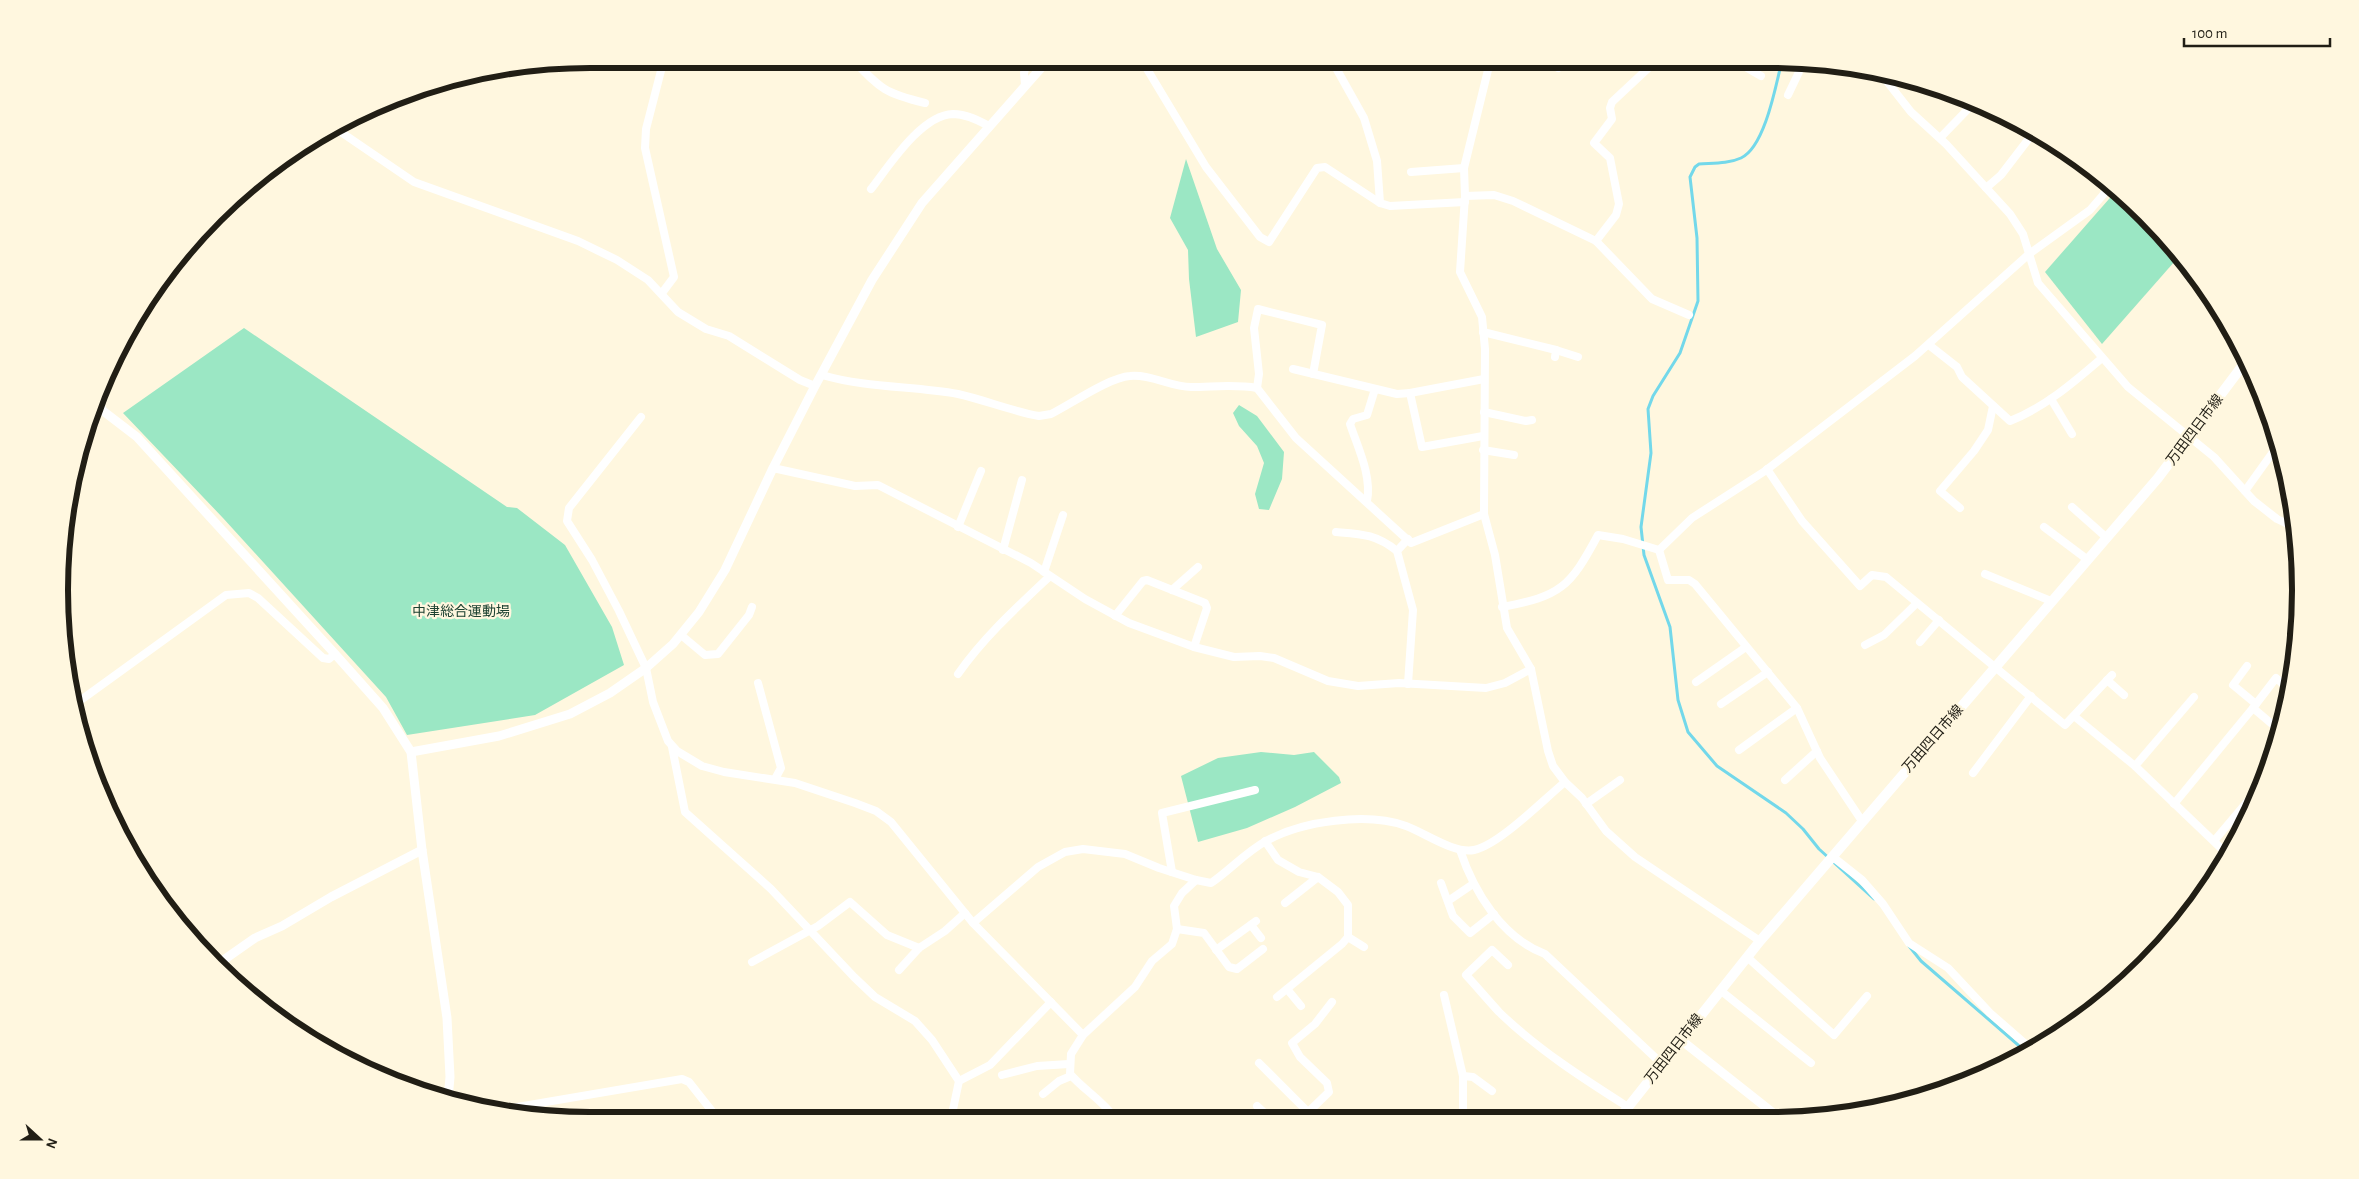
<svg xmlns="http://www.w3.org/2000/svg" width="2359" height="1179" viewBox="0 0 2359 1179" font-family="'Alegreya Sans','Noto Sans JP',sans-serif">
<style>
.green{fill:#9be7c4}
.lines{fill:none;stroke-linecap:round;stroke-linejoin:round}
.stream{stroke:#73d8ea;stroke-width:3}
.minor{stroke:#fff;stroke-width:8}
.tertiary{stroke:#fff;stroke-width:9}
.secondary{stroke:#fff;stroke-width:10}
.labels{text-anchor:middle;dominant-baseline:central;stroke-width:4.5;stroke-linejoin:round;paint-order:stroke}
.street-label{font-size:14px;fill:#211e15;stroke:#fff7df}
.park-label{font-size:14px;fill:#1c4131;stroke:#fff7df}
.rim{fill:none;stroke:#211e15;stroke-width:6}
</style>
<rect width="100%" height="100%" fill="#fff7df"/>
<g class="green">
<polygon points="1186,159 1217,249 1241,290 1238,322 1196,337 1189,279 1188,250 1170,218"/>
<polygon points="2116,191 2145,214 2177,253 2175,261 2102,344 2045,272"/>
<polygon points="244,328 507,507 517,508 565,545 612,627 624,665 535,715 407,735 386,697 223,518 123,413"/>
<polygon points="1239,405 1257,416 1284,452 1282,479 1269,510 1259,509 1255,494 1264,463 1257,446 1239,426 1233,413"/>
<polygon points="1261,752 1294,755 1314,752 1339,777 1341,783 1295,807 1247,828 1198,842 1181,776 1218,758"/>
</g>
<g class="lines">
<g class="stream">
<path d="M1782,60C1776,85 1765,147 1741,158C1728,164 1713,163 1699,164L1695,167L1690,177L1697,238L1698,301L1680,353L1653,396L1648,409L1651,453L1641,527L1644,555L1670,627L1678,700L1688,732L1717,766L1786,813L1803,829L1819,849L1874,899"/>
<polyline points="1909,946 1921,961 2024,1050"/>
</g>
<g class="minor">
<path d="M852,59C881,89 884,93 925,103"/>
<polyline points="1141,59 1206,167 1260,237 1269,242 1317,168 1325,167 1380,203"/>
<polyline points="1331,59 1364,118 1377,161 1380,203 1390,206 1465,202"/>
<polyline points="1488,59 1489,66 1464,168 1465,196 1460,272 1482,317 1485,349 1484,514 1495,555 1507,628 1531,669 1548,751 1553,766 1565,782 1582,798 1606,831 1635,857 1760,941"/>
<polyline points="1545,59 1545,61 1558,68"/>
<polyline points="1732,59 1761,76"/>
<polyline points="1878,70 1911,112 1946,144 2010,214 2023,234 2038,283 2128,387 2214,457 2254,501 2277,519 2294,527"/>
<polyline points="1025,85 1024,73 1028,59"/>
<polyline points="1788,95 1799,72 1798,62"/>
<polyline points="332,126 414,182 578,241 617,260 648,280 678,312 706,329 729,336 800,380 815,386"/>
<polyline points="1940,138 1970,107 1952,93"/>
<polyline points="1411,172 1464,168"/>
<polyline points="1986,188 2001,175 2034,132"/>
<path d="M871,189C889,166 921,115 953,114C966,114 978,120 989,126"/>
<polyline points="1465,196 1494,195 1513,201 1596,241 1652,299 1689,315"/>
<polyline points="1596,241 1616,215 1619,204 1610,158 1594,143 1612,119 1610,108 1612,102 1658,59"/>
<polyline points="662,293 674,277 645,148 646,129 664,59"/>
<polyline points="1483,332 1556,350 1555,357"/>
<path d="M1929,345L1957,367L1962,377L2010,421C2045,407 2073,383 2102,358"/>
<polyline points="1556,350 1578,357"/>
<polyline points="1293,369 1397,394 1410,393"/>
<path d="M822,375C866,388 913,386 958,394C985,400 1011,411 1039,416L1051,414C1071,404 1110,377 1130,376C1151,374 1171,387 1191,387C1213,387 1235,384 1257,388L1296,438L1411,543L1484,514"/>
<polyline points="1257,388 1259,374 1254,328 1258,309 1322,325 1313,374"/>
<polyline points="2051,399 2072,434"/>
<polyline points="1484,412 1526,421 1532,420"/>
<polyline points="641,417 569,508 567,521 592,560 619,611 646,668 653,702 668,741 677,751 702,766 724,772 795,783 855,803 876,811 891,822 973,923 1083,1035"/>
<polyline points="89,421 102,408"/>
<polyline points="1483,436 1422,447 1410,393 1484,379"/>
<polyline points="1483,450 1514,455"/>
<polyline points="773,468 855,486 878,485 1031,563 1085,599 1129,623 1194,647 1234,657 1260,656 1274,658 1328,681 1358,686 1399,683 1486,688 1505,683 1531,669"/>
<polyline points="1767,469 1802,521 1860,586 1872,575 1886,577 2065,725 2112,675"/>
<polyline points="2245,491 2278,445"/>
<path d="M1367,501C1372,476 1358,448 1350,424L1353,419L1367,415L1375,389"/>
<polyline points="2072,507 2107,538"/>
<polyline points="1960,508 1940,491 1974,451 1988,430 1993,406"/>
<polyline points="958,527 981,471"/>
<polyline points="2044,527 2088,560"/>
<path d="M1336,532C1361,534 1376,534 1397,551"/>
<polyline points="1003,550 1022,480"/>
<polyline points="1659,550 1692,518 1765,471 1915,356 2029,254 2090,210 2103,195 2109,185"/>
<polyline points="1659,550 1668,580 1689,580 1695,584 1797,708 1820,758 1862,821"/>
<polyline points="1044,572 1063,515"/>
<polyline points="1985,574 2051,601"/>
<polyline points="1172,590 1198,567"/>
<path d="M1502,607C1561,596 1570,587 1598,535L1623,539L1659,550"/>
<polyline points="1115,616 1143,581 1147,580 1205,603 1207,608 1194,647"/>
<polyline points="681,635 705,655 718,654 749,615 752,607"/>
<polyline points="1920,642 1939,620"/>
<polyline points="1865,645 1884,635 1917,603"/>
<polyline points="2247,666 2233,685 2256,704"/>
<path d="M958,674C984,637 1017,607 1050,576"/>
<polyline points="2107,680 2124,695"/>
<polyline points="1696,682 1746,647"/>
<polyline points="758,683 781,768 775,779"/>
<polyline points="1408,684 1413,610 1397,551 1408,539"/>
<polyline points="1721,704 1768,672"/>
<polyline points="74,705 226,595 249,593 258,598 323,658 329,659 335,654"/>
<polyline points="2253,708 2276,678 2290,690"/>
<polyline points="2074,716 2135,766 2225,852"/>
<polyline points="672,747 685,812 771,889 854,977 875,997 915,1021 932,1040 959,1081"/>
<polyline points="1739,750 1797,708"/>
<polyline points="2135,766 2194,697"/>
<polyline points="1973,773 2031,696"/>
<polyline points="1785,780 1817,751"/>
<polyline points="1586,804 1620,780"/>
<polyline points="2174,804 2253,708 2279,730"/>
<polyline points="1265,841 1278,860 1299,872 1318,877 1338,892 1348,905 1348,937 1364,947"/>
<polyline points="2214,841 2263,783"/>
<path d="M1460,850C1474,892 1502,938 1545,954L1662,1064"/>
<polyline points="1833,857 1862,880 1883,904 1909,943 1948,968 1990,1013 2029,1047"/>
<polyline points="1172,872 1162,813 1255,790"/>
<polyline points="1441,883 1453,916 1470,933 1494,914"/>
<polyline points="1448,901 1473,884"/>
<polyline points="1285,903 1318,877"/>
<path d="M973,923L1038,867L1065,852L1083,849L1125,854L1159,868L1196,880L1211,883C1230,870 1246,852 1266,841C1302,821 1367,812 1406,826C1425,833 1454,854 1474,850C1499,845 1543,800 1565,782"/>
<polyline points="1251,925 1261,938"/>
<polyline points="1177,929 1204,933 1229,967 1237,969 1263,949"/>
<polyline points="1216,950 1256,921"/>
<polyline points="1747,957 1834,1035 1867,996"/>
<polyline points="752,962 818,926 850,902 887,935 919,948"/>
<path d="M1508,965L1492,950L1466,975C1477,987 1488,1000 1499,1012C1537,1049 1584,1079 1628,1107"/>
<polyline points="899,970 919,948 945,931 965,913"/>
<polyline points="1287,989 1301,1006"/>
<polyline points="1720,990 1811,1063"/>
<polyline points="1444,995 1463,1076 1463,1117"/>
<polyline points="1277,997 1342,944 1348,937"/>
<polyline points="1259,1063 1307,1111"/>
<polyline points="1002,1075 1037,1066 1069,1064"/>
<polyline points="1463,1076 1473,1077 1492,1091"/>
<polyline points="1043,1094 1059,1081 1071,1076"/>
<polyline points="1257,1106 1270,1118"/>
<polyline points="493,1111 682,1079 689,1082 719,1120"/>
<path d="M1115,1118C1101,1099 1085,1091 1070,1074L1071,1054L1083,1035L1135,987L1152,961L1172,944L1177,929L1174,906L1182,893L1196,880"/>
<polyline points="1302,1118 1329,1092 1327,1083 1300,1057 1292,1043 1315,1024 1332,1002"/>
<polyline points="951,1119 959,1081 990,1065 1051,1002"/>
</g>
<g class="tertiary">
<polyline points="94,404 137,437 335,654 383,708 411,752 422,850 447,1018 450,1077 448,1099"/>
<polyline points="411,752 499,736 570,714 610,693 646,668 673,644 699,612 725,570 773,468 815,386 872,280 922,203 1049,59"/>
<polyline points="215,966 255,938 282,926 331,897 422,850"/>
<polyline points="1681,1040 1777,1116"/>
</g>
<polyline class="secondary" points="1621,1116 1760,941 2158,478 2246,361"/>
</g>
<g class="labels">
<g class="street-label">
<text transform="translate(2195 430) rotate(-53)">万田四日市線</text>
<text transform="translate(1933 739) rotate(-49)">万田四日市線</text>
<text transform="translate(1674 1049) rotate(-52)">万田四日市線</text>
</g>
<g class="park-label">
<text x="461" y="612">中津総合運動場</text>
</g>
</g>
<path d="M0 0H2359V1179H0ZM590 68H1770A522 522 0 0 1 2292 590V590A522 522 0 0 1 1770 1112H590A522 522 0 0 1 68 590V590A522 522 0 0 1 590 68Z" fill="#fff7df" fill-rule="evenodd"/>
<path class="rim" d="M590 68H1770A522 522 0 0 1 2292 590V590A522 522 0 0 1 1770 1112H590A522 522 0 0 1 68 590V590A522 522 0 0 1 590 68Z"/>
<g transform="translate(40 1139) rotate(111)" stroke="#fff7df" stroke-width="4" paint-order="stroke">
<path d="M0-4L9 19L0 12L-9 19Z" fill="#211e15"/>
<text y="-8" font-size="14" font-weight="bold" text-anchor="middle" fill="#211e15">N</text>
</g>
<path d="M2184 38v8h146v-8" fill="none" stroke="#211e15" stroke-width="2.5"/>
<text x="2192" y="38" font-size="15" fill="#211e15" stroke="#fff7df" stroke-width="4" paint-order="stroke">100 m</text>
</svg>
